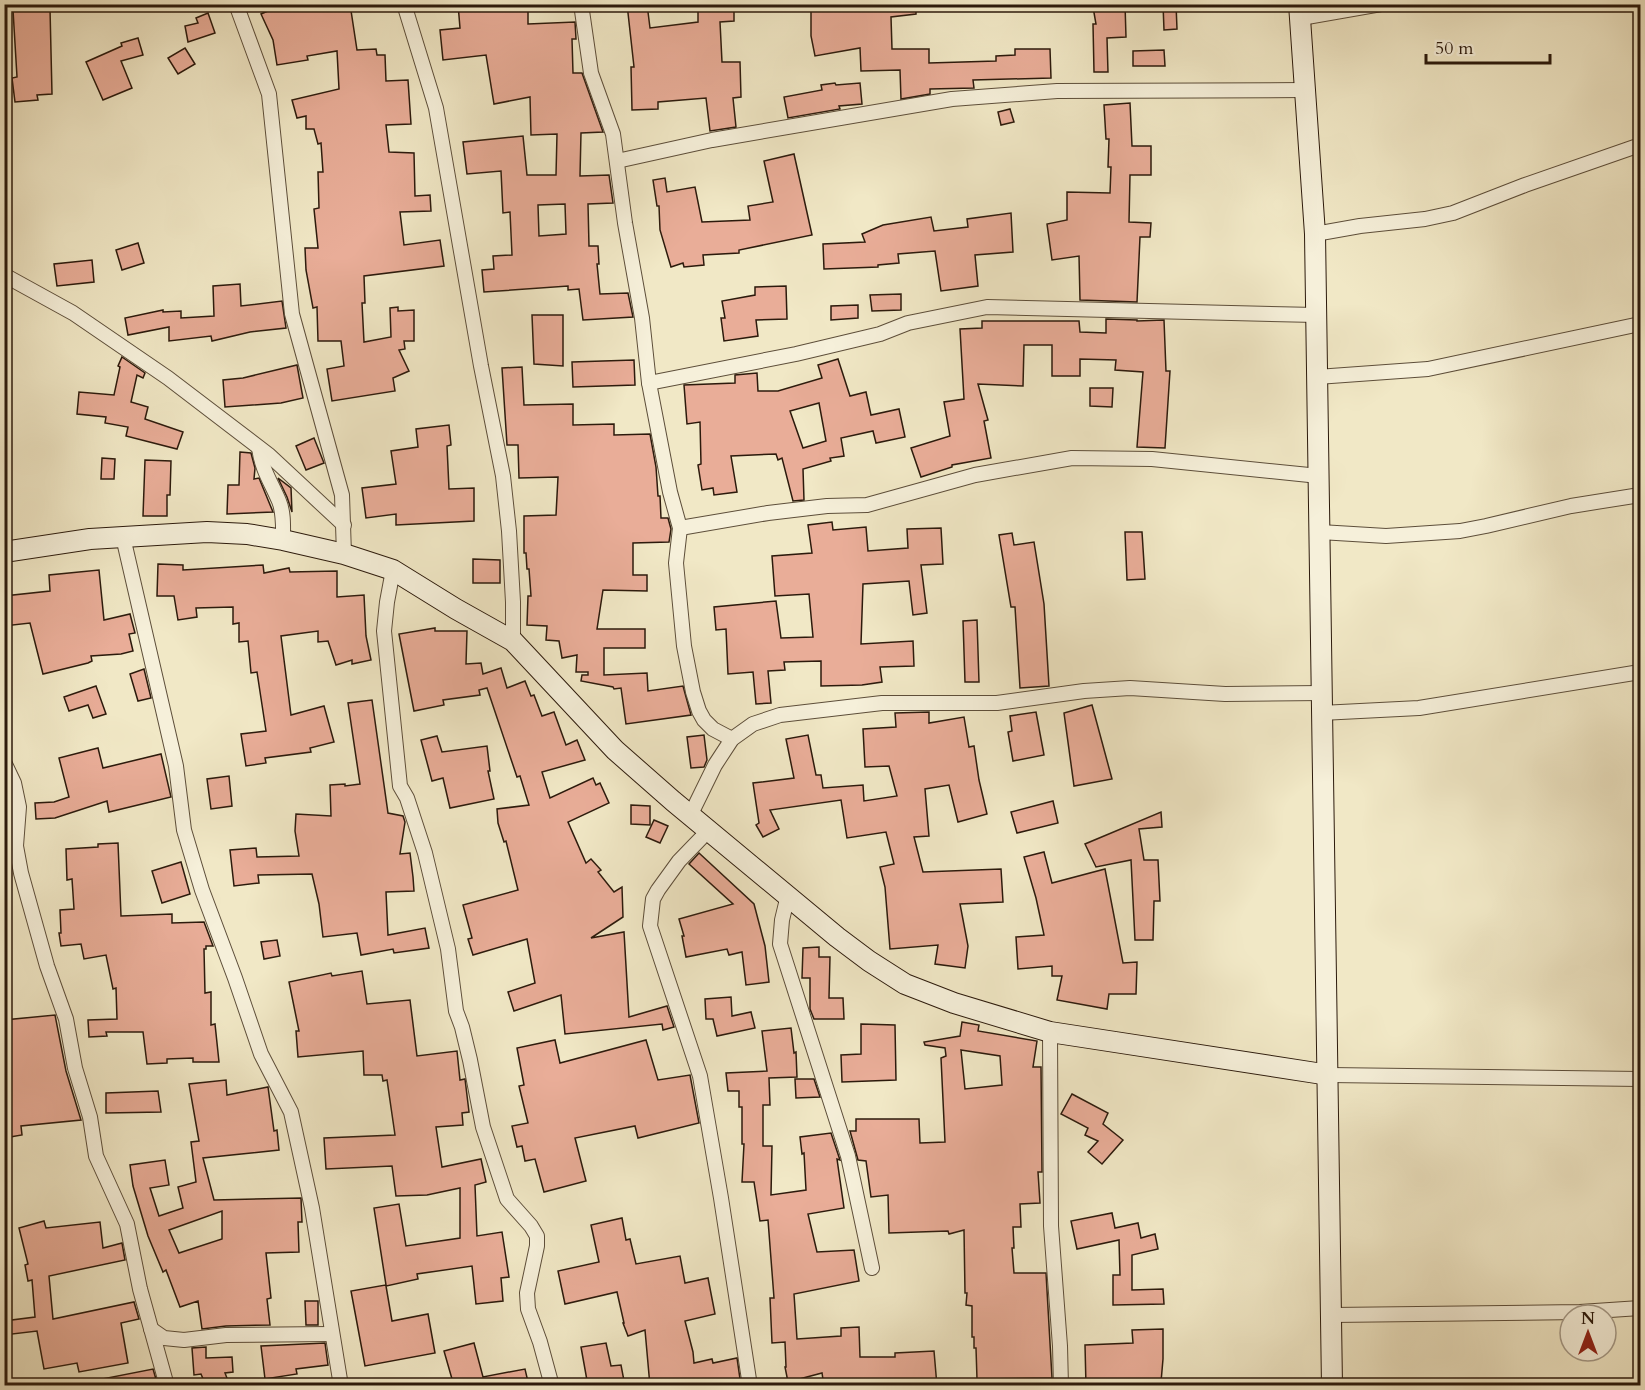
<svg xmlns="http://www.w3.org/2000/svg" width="1645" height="1390" viewBox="0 0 1645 1390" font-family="Cardo,serif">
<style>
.building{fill:#e9ad98;stroke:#2c1a0c;stroke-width:1.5;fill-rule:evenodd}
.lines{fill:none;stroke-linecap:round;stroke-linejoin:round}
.street-casing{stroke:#5d4e3a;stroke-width:16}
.secondary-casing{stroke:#2c1a0c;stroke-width:22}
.street{stroke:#f6f0da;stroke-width:14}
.secondary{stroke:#f6f0da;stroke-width:20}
</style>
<rect width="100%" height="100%" fill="#f1e8c6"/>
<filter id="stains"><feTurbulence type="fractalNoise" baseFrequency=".00333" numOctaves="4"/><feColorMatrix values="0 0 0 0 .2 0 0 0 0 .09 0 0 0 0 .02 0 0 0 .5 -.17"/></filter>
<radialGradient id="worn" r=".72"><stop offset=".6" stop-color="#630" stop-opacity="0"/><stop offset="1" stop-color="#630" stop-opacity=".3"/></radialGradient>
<g class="building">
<polygon points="284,4 350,4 357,50 376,49 377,55 385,55 386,81 408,80 411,124 386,125 389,152 414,153 415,196 430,195 431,211 400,212 404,245 440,240 444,266 364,276 365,303 362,303 364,342 391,337 390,308 398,307 398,311 414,310 414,341 404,341 405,349 399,350 409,371 393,378 395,391 332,401 327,369 344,366 341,341 318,341 317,307 313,308 306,270 305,248 318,248 314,209 319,208 318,172 323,172 321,143 318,144 314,129 306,129 306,116 297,118 292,100 339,89 337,51 307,56 308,60 277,65 273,40 261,14"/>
<path d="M458,4H528V24L575,22L576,39H572L573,73H582L603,132L581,133L580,176L609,175L613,203L588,204L589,246H598L599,264H597L600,294L628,293L633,317L583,320L579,289L568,290V286L484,292L482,270L494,269L493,256L512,255L510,212L503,213L501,171L467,174L463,142L523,136L527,175H556L557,134L531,135L530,97L494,104L486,55L443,60L440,30L460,28ZM565,204L566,234L539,236L538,205Z"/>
<polygon points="627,4 647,4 650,28 698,22 698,4 734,4 734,21 720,22 722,62 740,62 741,97 733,98 736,127 710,131 706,98 658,102 658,109 632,110 631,67 634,67"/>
<polygon points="811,4 916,4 916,14 891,17 892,49 929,49 929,63 996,61 996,56 1015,55 1015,49 1050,49 1051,78 973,80 974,88 930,89 930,94 901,99 900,70 861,71 860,48 815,56 811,36"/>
<polygon points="1108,4 1125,4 1126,37 1107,38 1108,72 1094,72 1093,24 1096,24 1093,7"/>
<polygon points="1163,4 1176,4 1177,29 1164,30"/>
<polygon points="50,9 52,94 37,95 38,100 15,102 12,78 17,77 13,10"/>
<polygon points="208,13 215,33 188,42 185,26 198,23 196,18"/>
<polygon points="138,38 143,55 121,61 132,88 103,100 86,62 122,46 121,43"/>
<polygon points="185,48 195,64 178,74 168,58"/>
<polygon points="1164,50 1165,66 1133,66 1133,51"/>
<polygon points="835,83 836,85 860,83 862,104 839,106 840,109 788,118 784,97 822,90 821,85"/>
<polygon points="1130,103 1132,146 1151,146 1151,175 1130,175 1129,222 1151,223 1150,237 1140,237 1137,302 1080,300 1079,256 1052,260 1047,224 1067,220 1067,192 1110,193 1111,167 1108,167 1109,139 1106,139 1104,105"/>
<polygon points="1010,109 1014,122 1001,125 998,112"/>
<polygon points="794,154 812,235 739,250 739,253 703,255 704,265 684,267 683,263 671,267 660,230 659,206 657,206 653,180 665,178 667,192 695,187 702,222 750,220 748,206 773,202 764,161"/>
<polygon points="1011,213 1013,252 975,255 978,286 941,291 935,251 898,254 899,263 878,265 878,267 824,269 823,244 865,242 862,234 883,225 931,217 934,231 968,227 967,219"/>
<polygon points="138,243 144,263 122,270 116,250"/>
<polygon points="92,260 94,282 57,286 54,264"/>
<polygon points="240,284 241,306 282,301 286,328 250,332 212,341 211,336 169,341 169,327 128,335 125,318 163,310 163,312 181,311 181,318 214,316 213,286"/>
<polygon points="786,286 787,319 756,320 758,336 724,341 721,318 725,318 722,301 755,295 755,287"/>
<polygon points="901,294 901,310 872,311 870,295"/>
<polygon points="858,305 858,318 831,320 831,306"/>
<polygon points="532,315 563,315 563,366 534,364"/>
<polygon points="1106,319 1137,320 1137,321 1164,320 1166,371 1170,371 1165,448 1137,447 1143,372 1115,370 1116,360 1080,359 1080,376 1052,376 1052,345 1024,345 1023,386 978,384 988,420 984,421 991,458 952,465 952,467 921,477 911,448 950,436 944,402 964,399 960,329 982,328 982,321 1079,321 1080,332 1106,333"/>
<polygon points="122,357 145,373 143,378 137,375 131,402 148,407 145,419 183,432 177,449 126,436 128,427 105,423 106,417 77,414 79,392 114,395 120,367 118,366"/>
<path d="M838,359L850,396L866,392L871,415L899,409L905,437L876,443L873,431L841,438L844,456L830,458L831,461L803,469L804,500L793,501L782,458L778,460L776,454L731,456L737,492L714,495L713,488L702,490L698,465L701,464L700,422L687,424L684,385L735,383V375L757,373L758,391H778L822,378L818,365ZM819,403L826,441L803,448L790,411Z"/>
<polygon points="634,360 635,385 573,387 572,362"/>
<polygon points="297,365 303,398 281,403 225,407 223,380 243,378"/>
<polygon points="522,367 524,405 573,404 573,425 614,424 614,435 650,434 656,467 658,496 660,496 661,518 668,518 671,529 669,542 633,543 633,575 647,575 647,591 603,590 597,629 645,629 645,648 604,648 604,675 647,673 648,691 683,686 691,715 626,724 621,688 614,689 613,687 581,681 582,675 588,675 588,672 576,672 577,655 562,658 559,641 546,640 547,626 527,625 528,596 531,596 529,569 527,569 526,553 524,553 524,516 556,515 558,477 519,478 518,445 507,445 502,368"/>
<polygon points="1090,388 1113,388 1112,407 1090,406"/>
<polygon points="449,425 451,445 447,446 449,489 474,488 474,521 396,525 396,514 366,518 362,488 396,484 391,451 418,447 416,429"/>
<polygon points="314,438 324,463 306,470 296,446"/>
<polygon points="240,452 251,453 255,468 254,479 259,478 273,512 227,514 228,485 239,485"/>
<polygon points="102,458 115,459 114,479 101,479"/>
<polygon points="145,460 171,461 170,495 167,495 167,516 143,516"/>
<polygon points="278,478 291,488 292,512 287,497"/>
<polygon points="832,522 833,530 866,527 868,551 908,548 907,529 941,528 943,564 921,565 927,613 913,615 909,581 863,584 861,644 913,641 914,666 880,667 882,682 862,685 821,686 821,661 784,662 785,670 768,671 771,703 756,704 753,672 728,674 726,629 716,630 714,607 776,601 781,638 813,637 809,594 775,596 772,556 812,553 808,525"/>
<polygon points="1125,532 1142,532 1145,579 1127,580"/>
<polygon points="1012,533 1014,545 1034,542 1044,604 1049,686 1020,688 1015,607 1011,607 999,535"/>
<polygon points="473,559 500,560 500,583 473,583"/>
<polygon points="158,564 183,565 183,570 263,565 264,573 289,568 290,572 337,571 337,597 364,595 366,636 371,660 352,664 352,660 336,665 328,641 318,642 318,631 281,636 291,715 324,706 334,742 310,748 311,752 265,758 266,763 246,766 241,734 266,731 257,672 251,673 248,641 239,642 239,623 233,624 233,607 196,608 197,617 178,620 174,596 157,596"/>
<polygon points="99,570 104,620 130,614 135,633 129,634 133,651 121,654 91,656 92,661 88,663 43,674 30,623 4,626 4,596 50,591 49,575"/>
<polygon points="977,620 979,682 965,682 963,621"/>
<polygon points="435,628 435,631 467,631 466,664 481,663 483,674 501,668 507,688 525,681 531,696 534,695 542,716 554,712 566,745 577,740 585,760 542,772 550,798 593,778 596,785 600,783 609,803 568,822 586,863 591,859 601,870 598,872 614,892 622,887 623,917 591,938 624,932 629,1017 667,1006 674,1027 663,1030 662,1024 565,1034 561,995 514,1011 508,992 535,983 527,939 473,955 468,939 472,938 463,905 518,890 506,841 504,842 498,823 497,809 529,805 520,776 517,777 487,688 479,690 480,695 443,700 444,705 414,711 399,634"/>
<polygon points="144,669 151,698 138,701 130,674"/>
<polygon points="96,686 106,714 93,718 88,705 69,711 64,697"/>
<polygon points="372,700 388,813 403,816 405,822 400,854 410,853 413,877 414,891 386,892 388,935 425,928 429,948 394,953 393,949 361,955 357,933 323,937 319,904 312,874 258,875 259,883 234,886 230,850 256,848 257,857 299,856 295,831 296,814 331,816 330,785 345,784 345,786 360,784 348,703"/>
<polygon points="1092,705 1112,779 1074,786 1064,713"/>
<polygon points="929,712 929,723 964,717 969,747 974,746 979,780 987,814 958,822 949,785 925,789 929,836 914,837 923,872 1001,869 1003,902 960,904 968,946 965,968 935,964 938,945 890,949 885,887 880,867 894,864 886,832 847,838 841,800 770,810 779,829 763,837 756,825 759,823 753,783 794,778 786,739 808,735 816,775 821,775 823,788 863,785 864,801 897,796 889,766 865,767 863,729 896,727 895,713"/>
<polygon points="1036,712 1044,755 1013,761 1008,732 1012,731 1010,716"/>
<polygon points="704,735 707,760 704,767 691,768 687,737"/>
<polygon points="437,736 442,752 487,746 490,771 488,771 494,799 450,808 443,778 432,781 421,740"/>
<polygon points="98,748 103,768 161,754 171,797 109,812 107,801 55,818 36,819 35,803 54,802 69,797 59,758"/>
<polygon points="229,776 232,806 211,809 207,779"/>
<polygon points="1053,801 1058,823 1017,833 1011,812"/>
<polygon points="631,805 650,806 650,825 631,824"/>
<polygon points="1161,812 1162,827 1139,829 1144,860 1158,860 1160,901 1154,901 1153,940 1135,940 1131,860 1096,867 1085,844"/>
<polygon points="654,820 668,826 660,843 646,837"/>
<polygon points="118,843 121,916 172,914 172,923 204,922 213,946 206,946 206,949 204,949 205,993 211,992 211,1025 215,1024 219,1062 193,1062 193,1058 167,1059 167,1063 147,1064 143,1032 106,1032 107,1036 89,1037 88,1020 117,1019 116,988 113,989 106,955 84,959 81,944 61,946 59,933 61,933 60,910 74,909 72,879 67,880 66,849 98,847 98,844"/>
<polygon points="1044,852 1052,883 1105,869 1123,963 1137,962 1136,994 1109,994 1107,1009 1057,1000 1062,976 1052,976 1052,966 1018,969 1016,937 1044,935 1036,898 1024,857"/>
<polygon points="699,853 754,904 765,946 769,982 746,985 742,952 729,955 727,949 686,957 682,936 684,936 679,919 733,904 689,864"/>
<polygon points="181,862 190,894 162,903 152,871"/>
<polygon points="277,940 280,956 264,959 261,942"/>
<polygon points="819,947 819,957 830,957 829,998 843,998 844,1019 814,1019 810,1009 810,978 802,978 803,948"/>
<polygon points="362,971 367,1004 410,1000 417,1056 457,1051 460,1080 465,1079 469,1112 462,1113 463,1125 436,1127 442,1167 481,1159 486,1182 475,1185 477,1236 502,1232 509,1277 501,1278 503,1301 476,1304 472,1266 417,1274 418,1279 386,1286 392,1321 428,1314 435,1353 365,1366 351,1291 386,1285 374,1208 399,1204 406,1246 460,1238 460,1188 427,1195 396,1196 392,1166 326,1169 324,1138 395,1135 387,1080 383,1081 382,1075 364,1075 363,1051 298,1057 296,1031 299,1031 289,982 331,973 332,976"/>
<polygon points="731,997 732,1016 751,1012 755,1028 717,1036 713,1019 706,1019 705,999"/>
<polygon points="55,1015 66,1071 81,1120 21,1126 22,1135 4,1138 4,1115 8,1115 4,1101 4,1020"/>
<path d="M962,1022L979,1025L978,1031L1037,1041L1033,1067H1041L1042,1172H1038L1040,1203L1020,1204L1021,1227H1013L1014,1248H1012L1014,1273H1046L1052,1378L977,1379L976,1348H974V1337H972V1306L966,1305L967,1293H965L964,1230L949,1234L948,1231L889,1233L888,1195L871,1197L866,1161L858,1160L850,1131H856V1119H919L920,1143L945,1142L941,1058L946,1056L945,1048L925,1045L924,1042L960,1036ZM961,1050L1000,1056L1002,1085L965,1089Z"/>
<polygon points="861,1024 895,1025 896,1080 842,1082 841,1055 861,1054"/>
<polygon points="791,1028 794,1053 796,1052 797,1077 769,1078 770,1105 763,1105 763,1146 772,1146 771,1195 806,1190 804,1153 802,1154 800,1137 831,1133 840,1160 837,1159 844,1208 808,1214 817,1252 854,1250 859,1281 794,1294 797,1339 841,1336 841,1328 859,1327 860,1357 895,1357 895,1353 934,1351 937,1386 824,1386 822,1373 788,1382 785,1367 786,1367 785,1342 772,1343 770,1298 774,1298 768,1220 760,1221 754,1182 742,1182 744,1144 742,1144 742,1107 739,1107 739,1091 728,1091 726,1073 767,1071 762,1031"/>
<polygon points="555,1040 560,1063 646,1040 658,1080 690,1075 699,1123 638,1138 635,1126 575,1138 586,1181 544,1192 535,1159 525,1161 522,1146 517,1147 512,1126 528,1123 519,1086 524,1085 517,1048"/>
<polygon points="795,1079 814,1079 820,1097 796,1098"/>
<path d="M226,1080L227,1095L268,1087L274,1131L277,1130L279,1150L203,1158L214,1200L301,1198L302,1222H298L299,1252L266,1253L271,1298L267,1299L270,1325L226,1326L202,1329L198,1301L180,1307L166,1270L163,1272L148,1236L133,1186L130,1165L165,1160L169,1185L150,1188L159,1216L183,1208L178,1187L196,1182L191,1142L199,1141L189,1084ZM222,1211V1239L179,1253L169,1230Z"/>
<polygon points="158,1091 161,1112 106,1113 106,1093"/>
<polygon points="1072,1094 1108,1113 1103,1124 1123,1140 1102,1164 1088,1152 1098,1141 1085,1135 1088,1128 1061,1114"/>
<polygon points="1112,1213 1115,1228 1138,1223 1141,1238 1155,1234 1158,1249 1132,1255 1132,1290 1163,1289 1164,1304 1113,1305 1113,1275 1120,1275 1119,1240 1077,1249 1071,1221"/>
<polygon points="622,1218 626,1240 630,1239 636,1264 680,1256 685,1283 708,1278 715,1314 685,1321 693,1352 694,1363 712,1359 713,1363 737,1358 741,1386 650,1386 645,1330 628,1336 623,1323 624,1323 617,1292 565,1304 558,1271 599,1262 591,1225"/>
<polygon points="44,1221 46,1228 100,1222 103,1248 122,1243 125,1260 49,1276 53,1319 134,1302 139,1319 121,1323 128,1363 79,1372 77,1363 44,1369 37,1331 4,1335 4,1321 35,1317 32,1280 28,1281 25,1265 28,1264 19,1228"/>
<polygon points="305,1301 318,1301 318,1325 306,1325"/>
<polygon points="1163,1329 1163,1359 1161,1382 1127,1382 1128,1386 1086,1386 1085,1345 1133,1343 1132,1330"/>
<polygon points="325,1343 328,1365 296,1369 297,1374 265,1379 261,1346"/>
<polygon points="474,1343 483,1377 525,1369 529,1386 454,1386 444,1351"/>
<polygon points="606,1343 611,1366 621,1365 625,1386 588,1386 581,1347"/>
<polygon points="206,1347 206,1358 232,1357 233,1372 225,1373 230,1386 206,1386 201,1374 194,1375 192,1348"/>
<polygon points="153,1369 158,1386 103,1386 102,1379"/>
</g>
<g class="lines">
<defs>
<g id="street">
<polyline points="236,4 269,94 292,314 342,495 344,554"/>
<polyline points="404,4 436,108 481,366 503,476 509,531 513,602 513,641"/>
<polyline points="581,4 591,73 613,134 625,223 642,318 649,383 670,492 680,528 676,563 684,646 693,692 699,711 704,720 713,729 732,739"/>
<polyline points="1301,18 1381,4"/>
<polyline points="617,161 712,140 952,99 1057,91 1305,90"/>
<polyline points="1315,234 1360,226 1425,219 1453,213 1525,185 1640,145"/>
<polyline points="4,275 73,313 168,378 269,455 344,525"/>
<polyline points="1317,377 1428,369 1640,324"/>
<polyline points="649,383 796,354 880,334 908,323 987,307 1316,315"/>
<path d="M259,448C262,470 271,482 279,501C284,513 283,527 283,540"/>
<polyline points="680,528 768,513 827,506 867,505 975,475 1072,458 1152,459 1319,476"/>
<polyline points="1320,532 1386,536 1460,531 1486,526 1571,506 1640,495"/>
<polyline points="123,537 176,766 184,830 202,890 235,978 261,1054 291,1112 312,1208 341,1386"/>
<polyline points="393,570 387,602 384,631 400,786 407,798 425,853 448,949 456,1011 462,1027 470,1060 483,1127 507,1199 531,1226 537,1236 537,1246 527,1293 528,1309 540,1342 552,1386"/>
<polyline points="1321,713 1419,708 1640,672"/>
<polyline points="4,762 14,783 19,807 16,846 21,873 47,966 66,1019 75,1068 90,1117 96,1156 127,1224 140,1289 167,1386"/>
<polyline points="690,816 715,765 732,739 753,724 780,715 882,703 997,703 1084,691 1130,688 1225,694 1322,693"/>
<polyline points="708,831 679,861 658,890 653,899 650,926 700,1076 721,1198 750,1386"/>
<polyline points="788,895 782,920 780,944 848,1156 872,1268"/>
<polyline points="1050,1032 1051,1226 1060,1346 1061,1386"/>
<polyline points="1329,1075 1640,1079"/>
<polyline points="1332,1315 1580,1312 1640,1308"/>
<polyline points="151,1329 164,1338 184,1340 226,1335 331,1334"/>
</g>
<g id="secondary">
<polyline points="1299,4 1315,234 1332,1386"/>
<polyline points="4,552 90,539 207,532 247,534 283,540 344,554 393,570 456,609 513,641 615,750 673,801 837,937 869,961 905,984 954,1003 1050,1032 1329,1075"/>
</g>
</defs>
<use href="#street" class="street-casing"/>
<use href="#secondary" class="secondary-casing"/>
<use href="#street" class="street"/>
<use href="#secondary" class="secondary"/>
</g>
<rect width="1645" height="1390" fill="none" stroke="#f1e8c6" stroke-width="24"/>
<rect x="6" y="6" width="1633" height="1378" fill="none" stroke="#2c1a0c" stroke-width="3"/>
<rect x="12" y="12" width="1621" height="1366" fill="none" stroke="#2c1a0c" stroke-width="1.5"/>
<g transform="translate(1588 1333)"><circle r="28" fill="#f6f0da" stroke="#a59a88" stroke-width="1.5"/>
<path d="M0-4.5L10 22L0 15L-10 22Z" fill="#8f2418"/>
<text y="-9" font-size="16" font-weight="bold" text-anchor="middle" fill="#2c1a0c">N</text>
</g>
<path d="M1426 54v9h124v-9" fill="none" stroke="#2c1a0c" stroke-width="3"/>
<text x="1435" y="54" font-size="18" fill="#2c1a0c" stroke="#f6f0da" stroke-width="4.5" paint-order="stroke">50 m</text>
<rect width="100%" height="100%" filter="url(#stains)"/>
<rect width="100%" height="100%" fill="url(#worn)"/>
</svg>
